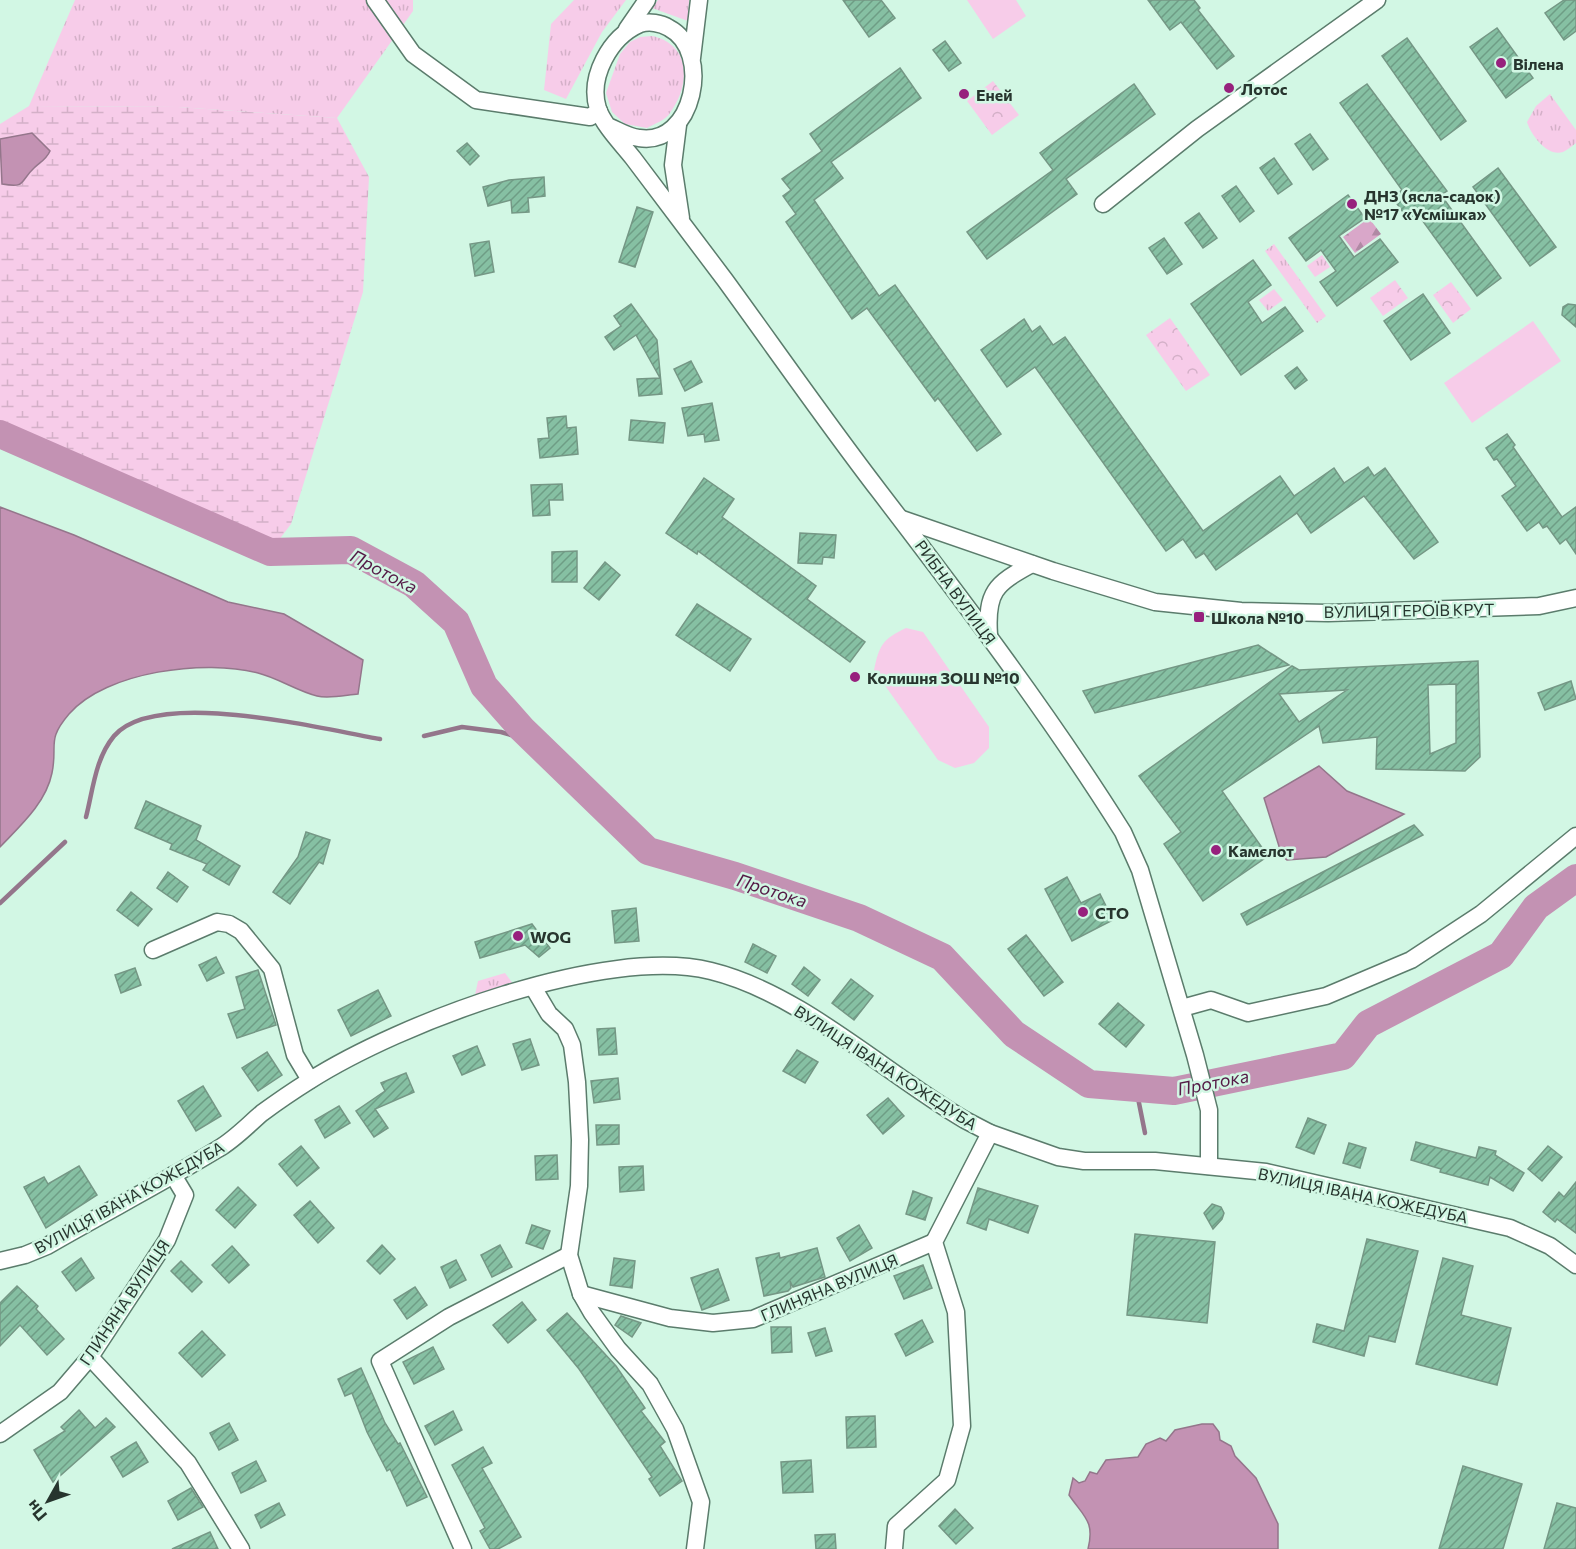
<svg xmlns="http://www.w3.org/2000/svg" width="1576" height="1549" viewBox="0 0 1576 1549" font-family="Commissioner,sans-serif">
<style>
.grass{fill:url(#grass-tufts)}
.forest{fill:url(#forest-firs)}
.wetland{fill:url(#wetland-marsh)}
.park{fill:url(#park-crowns)}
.garden{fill:#f7cce9}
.water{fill:#c392b3;stroke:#94768b;stroke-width:1.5}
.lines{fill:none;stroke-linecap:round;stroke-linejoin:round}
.stream{stroke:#94768b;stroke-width:4.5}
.river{stroke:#c392b3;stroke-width:28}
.building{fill:url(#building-hatch);stroke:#759785;stroke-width:1.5;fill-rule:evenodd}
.minor-casing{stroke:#5b7c6c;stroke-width:19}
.minor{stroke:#fff;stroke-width:16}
.poi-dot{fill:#97217d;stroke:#d2f7e4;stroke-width:2}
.labels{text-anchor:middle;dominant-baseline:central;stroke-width:5;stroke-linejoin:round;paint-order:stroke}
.poi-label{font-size:16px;font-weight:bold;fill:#27352e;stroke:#d2f7e4;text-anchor:start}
.street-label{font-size:16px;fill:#27352e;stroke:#d2f7e4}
.water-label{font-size:18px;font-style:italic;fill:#541a46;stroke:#d2f7e4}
</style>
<defs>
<pattern id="grass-tufts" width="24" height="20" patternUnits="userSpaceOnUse" patternTransform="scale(1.5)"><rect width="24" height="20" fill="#f7cce9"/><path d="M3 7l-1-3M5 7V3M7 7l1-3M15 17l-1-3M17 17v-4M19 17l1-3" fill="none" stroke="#d4b0c8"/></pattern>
<pattern id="forest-firs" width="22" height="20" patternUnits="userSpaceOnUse" patternTransform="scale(1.5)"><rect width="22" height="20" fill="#d9a7c9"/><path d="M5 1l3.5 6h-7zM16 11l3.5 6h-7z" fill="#b089a4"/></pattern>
<pattern id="wetland-marsh" width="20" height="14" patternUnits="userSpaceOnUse" patternTransform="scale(1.5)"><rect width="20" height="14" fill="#f7cce9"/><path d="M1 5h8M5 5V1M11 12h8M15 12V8" fill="none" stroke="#d4b0c8"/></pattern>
<pattern id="park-crowns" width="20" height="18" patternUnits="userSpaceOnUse" patternTransform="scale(1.5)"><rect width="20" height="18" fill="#f7cce9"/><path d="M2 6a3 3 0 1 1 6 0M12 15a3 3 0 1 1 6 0" fill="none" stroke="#d4b0c8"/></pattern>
<pattern id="building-hatch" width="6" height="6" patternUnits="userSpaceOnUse" patternTransform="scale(1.5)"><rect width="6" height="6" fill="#86c0a3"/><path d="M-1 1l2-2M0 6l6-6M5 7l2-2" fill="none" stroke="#6e9d85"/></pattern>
</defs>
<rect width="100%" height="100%" fill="#d2f7e4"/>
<g class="grass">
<polygon points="75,0 413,0 413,11 337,118 178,107 29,106"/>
<polygon points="574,0 626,0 602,32 566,99 544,90 551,24"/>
<polygon points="658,0 689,0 688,21 652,8"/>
<path d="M652,36C691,44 691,85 670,113C666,120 654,124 647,128L625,124L612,112L606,93L620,54L630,42L640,37Z"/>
<path d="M1550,94L1576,130V143C1572,146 1567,150 1563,152C1547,157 1531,135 1527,122L1536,106Z"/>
<polygon points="1274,244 1326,316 1317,323 1265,251"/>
<polygon points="1322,255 1330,267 1315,277 1307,266"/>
<polygon points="1274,289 1283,300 1268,311 1259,300"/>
<polygon points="505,973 514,985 475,995 478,981"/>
</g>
<polygon class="forest" points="1369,218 1381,234 1355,253 1343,237"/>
<polygon class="wetland" points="29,106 178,107 337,118 369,177 363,292 291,524 270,552 0,434 0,124"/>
<g class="park">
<polygon points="993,81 1019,115 992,135 967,101"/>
<polygon points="1395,280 1408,298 1383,316 1370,298"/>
<polygon points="1451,282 1471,309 1453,323 1433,295"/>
<polygon points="1170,318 1210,375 1186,391 1146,335"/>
</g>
<g class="garden">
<polygon points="967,0 1016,0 1026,16 993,39"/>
<polygon points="1533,321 1561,361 1472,423 1444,383"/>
<path d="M906,628L923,632L989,727V748L974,763L955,768L938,760L874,670C879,645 883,639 906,628Z"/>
</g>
<g class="water">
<path d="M32,133L50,151C46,160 40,162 34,168C19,182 27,188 2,184L0,139Z"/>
<path d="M0,507L74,535L228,602L284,614L363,660L358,694C346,695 329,699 317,696C297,691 278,678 258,673C206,659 106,671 69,714C46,741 58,744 52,773C46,803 20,826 0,847Z"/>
<polygon points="1319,766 1347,791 1404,814 1326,857 1287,860 1282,856 1264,798"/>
<path d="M1202,1424H1213L1219,1432L1220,1440L1231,1446L1235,1456L1256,1478L1278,1524V1549H1088C1095,1521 1084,1517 1069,1495L1073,1478L1079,1483L1085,1481L1090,1472L1097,1474L1106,1460L1138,1457L1146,1444L1160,1438L1166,1441L1175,1430Z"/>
</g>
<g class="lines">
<g class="stream">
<polyline points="424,736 462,727 501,732 537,743"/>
<path d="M86,817C93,790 95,759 114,736C156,687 321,729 380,739"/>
<polyline points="0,903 65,842"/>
<polyline points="1136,1088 1145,1133"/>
</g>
<polyline class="river" points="0,434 270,552 351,550 414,584 456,622 484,686 522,729 648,851 735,876 859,918 942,957 1014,1034 1089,1084 1174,1091 1343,1056 1368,1024 1501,955 1536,907 1576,878"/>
</g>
<g class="building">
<polygon points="843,0 881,0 895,18 869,37"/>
<polygon points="1148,0 1194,0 1200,8 1198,10 1234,56 1217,69 1181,22 1170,30"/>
<polygon points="1564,0 1576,0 1576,31 1564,40 1545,13"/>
<polygon points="1497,28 1533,78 1506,98 1470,47"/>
<polygon points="1407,38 1466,121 1441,140 1382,56"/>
<polygon points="945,41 961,63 949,71 933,50"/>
<polygon points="900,68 921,98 831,162 843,178 814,200 879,296 895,285 1001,434 977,451 938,398 935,401 867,308 852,319 786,222 796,214 783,196 791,190 782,179 822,151 810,134"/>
<polygon points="1134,84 1155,114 1066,179 1077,194 987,259 967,232 1053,170 1040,153"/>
<polygon points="1367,84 1447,191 1441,195 1501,278 1477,296 1417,213 1408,219 1392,197 1402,190 1340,103"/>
<polygon points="1310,134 1328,159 1313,170 1295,144"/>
<polygon points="467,143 479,156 470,165 457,151"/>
<polygon points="1274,158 1292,184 1278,194 1260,168"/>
<polygon points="1498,168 1556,247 1530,266 1473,187"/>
<polygon points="544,177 545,196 528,198 529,212 512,213 511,200 488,206 483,187 509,180"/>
<polygon points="1236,186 1254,211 1240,222 1222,196"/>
<polygon points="1348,195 1365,218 1339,236 1354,257 1380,239 1398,262 1337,306 1320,282 1336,271 1321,250 1306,261 1289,238"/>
<polygon points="637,207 653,212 635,267 619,262"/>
<polygon points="1199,213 1217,238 1203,248 1185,223"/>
<polygon points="1164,238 1182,264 1167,274 1149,248"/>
<polygon points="489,241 494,272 475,276 470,244"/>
<polygon points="1253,260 1271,285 1248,302 1262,323 1285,307 1303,331 1241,375 1191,304"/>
<polygon points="1423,294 1450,333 1411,360 1384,321"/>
<polygon points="631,304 657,340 662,394 639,396 637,379 660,378 636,335 614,350 605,337 621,326 614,316"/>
<polygon points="1568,304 1576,305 1576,327 1562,315 1563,307"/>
<polygon points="1024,319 1032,332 1040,326 1053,345 1065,337 1203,531 1280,476 1294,496 1334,468 1344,483 1368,467 1374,476 1385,468 1438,542 1414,559 1364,496 1311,533 1297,513 1216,570 1204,553 1196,558 1183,539 1166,551 1035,367 1007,387 981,350"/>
<polygon points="691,361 702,382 685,391 674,369"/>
<polygon points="1297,367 1307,380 1295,389 1285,376"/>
<polygon points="712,403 719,440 705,442 704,434 688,436 682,408"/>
<polygon points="566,416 567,428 576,427 578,454 540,458 538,439 549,438 547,418"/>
<polygon points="631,420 665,423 663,443 629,440"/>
<polygon points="1507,434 1515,445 1513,447 1562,517 1576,507 1576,554 1566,539 1560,544 1547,526 1543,528 1539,522 1527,531 1502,496 1516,486 1497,459 1494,460 1486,448"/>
<polygon points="704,478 734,499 722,517 816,586 807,599 865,642 850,662 698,551 697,554 666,533"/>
<polygon points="562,484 563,500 549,500 550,515 533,516 531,485"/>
<polygon points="800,533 836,535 834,558 823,557 822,564 798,563"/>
<polygon points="577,551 577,582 552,582 552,552"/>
<polygon points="605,562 620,575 599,600 584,588"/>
<polygon points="697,604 751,639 730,671 676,635"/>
<polygon points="1258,645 1289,665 1095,713 1083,691"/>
<path d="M1478,661L1480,757L1465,771L1376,769L1377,737L1323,743L1319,726L1222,791L1268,856L1203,901L1164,844L1181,832L1139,776L1292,666L1299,670ZM1456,684V743L1430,754L1428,685ZM1347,690L1299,722L1279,694Z"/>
<polygon points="1571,681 1576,699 1545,710 1538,693"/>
<polygon points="146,801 201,826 196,840 240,866 229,885 203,870 207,864 170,849 172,844 135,828"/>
<polygon points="1414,825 1423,835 1247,925 1241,914"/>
<polygon points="306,832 330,840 323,864 319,862 290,904 273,892 298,857"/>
<polygon points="168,872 188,887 177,902 157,888"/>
<polygon points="1067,877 1081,903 1100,894 1113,920 1072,941 1045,889"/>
<polygon points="131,892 152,909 138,926 117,910"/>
<polygon points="636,908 639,941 615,943 612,911"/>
<polygon points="532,924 550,948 539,957 525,945 480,958 475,942"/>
<polygon points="1026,935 1063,982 1044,996 1008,949"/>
<polygon points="753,944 776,956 767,973 745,962"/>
<polygon points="216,957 224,973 207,981 199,965"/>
<polygon points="804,967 820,980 808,996 792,984"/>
<polygon points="135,968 141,985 121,993 115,975"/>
<polygon points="258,970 276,1025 237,1038 228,1014 245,1009 236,977"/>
<polygon points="851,979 873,996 854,1020 832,1003"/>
<polygon points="378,990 391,1016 351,1036 338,1010"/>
<polygon points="1118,1003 1144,1025 1126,1047 1099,1024"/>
<polygon points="615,1028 617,1054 599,1055 597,1029"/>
<polygon points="530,1039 539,1065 522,1070 513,1044"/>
<polygon points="477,1046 485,1065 462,1075 453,1056"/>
<polygon points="797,1050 818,1062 805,1083 783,1071"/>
<polygon points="267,1052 282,1075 258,1091 242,1068"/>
<polygon points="406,1073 414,1092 375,1109 388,1128 374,1137 356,1111 385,1091 381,1083"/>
<polygon points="618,1078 620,1099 594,1103 591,1081"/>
<polygon points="203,1086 221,1116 196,1131 178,1101"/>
<polygon points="888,1098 904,1116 883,1134 867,1115"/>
<polygon points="339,1106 350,1123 325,1138 315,1120"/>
<polygon points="1308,1118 1326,1125 1314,1154 1296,1147"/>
<polygon points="596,1125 619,1125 619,1144 597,1145"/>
<polygon points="1416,1142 1476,1158 1479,1147 1496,1151 1495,1155 1524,1173 1513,1191 1490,1177 1488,1185 1440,1172 1441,1169 1411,1160"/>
<polygon points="1349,1143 1366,1148 1360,1168 1343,1163"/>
<polygon points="301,1146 319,1168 297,1186 279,1164"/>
<polygon points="1548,1146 1562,1157 1542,1181 1528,1169"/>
<polygon points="557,1155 558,1179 536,1180 535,1156"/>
<polygon points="79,1166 97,1195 46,1228 24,1187 44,1177 48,1184"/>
<polygon points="643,1166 644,1190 620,1192 619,1167"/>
<polygon points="1576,1182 1576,1233 1557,1219 1555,1222 1543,1212 1559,1192 1564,1197"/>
<polygon points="238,1187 256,1205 235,1228 216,1210"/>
<polygon points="978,1188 1038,1206 1028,1233 989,1219 986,1230 967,1223"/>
<polygon points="913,1191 932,1198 925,1220 906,1214"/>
<polygon points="310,1201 334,1228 318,1243 294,1215"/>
<polygon points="1212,1204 1221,1207 1224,1213 1222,1219 1213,1229 1204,1213"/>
<polygon points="532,1225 550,1231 543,1249 526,1243"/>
<polygon points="859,1225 872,1248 850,1261 837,1238"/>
<polygon points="1135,1234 1215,1242 1207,1323 1127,1315"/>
<polygon points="1367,1239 1418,1251 1395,1342 1369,1336 1364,1356 1313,1342 1317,1324 1344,1331"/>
<polygon points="382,1245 395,1259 380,1274 367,1261"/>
<polygon points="500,1245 512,1267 492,1277 481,1255"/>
<polygon points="232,1246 249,1265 229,1283 212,1265"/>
<polygon points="817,1248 825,1277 793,1287 790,1281 791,1288 788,1291 764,1296 756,1258 779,1253 780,1258"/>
<polygon points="81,1258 94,1278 76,1291 62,1272"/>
<polygon points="614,1258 635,1261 632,1288 610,1285"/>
<polygon points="1443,1258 1473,1266 1461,1315 1511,1328 1497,1385 1416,1364"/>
<polygon points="456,1260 466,1280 450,1288 441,1267"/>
<polygon points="181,1261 202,1282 192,1292 171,1271"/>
<polygon points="923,1265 932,1288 904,1299 894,1276"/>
<polygon points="718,1269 729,1300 702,1310 691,1278"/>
<polygon points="17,1286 38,1306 36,1309 64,1339 47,1355 20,1325 0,1346 0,1303"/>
<polygon points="415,1287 427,1305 407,1319 394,1300"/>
<polygon points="522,1302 536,1320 508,1343 493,1325"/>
<polygon points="567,1313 616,1366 645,1408 641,1411 665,1442 660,1446 682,1481 660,1496 649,1479 652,1477 579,1369 547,1330"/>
<polygon points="621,1316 641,1323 632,1337 615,1325"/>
<polygon points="922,1320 933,1342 906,1356 895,1334"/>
<polygon points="771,1327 791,1327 792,1352 772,1353"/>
<polygon points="825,1328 832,1351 816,1356 808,1333"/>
<polygon points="202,1331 225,1355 202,1377 179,1353"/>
<polygon points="433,1347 444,1369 414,1384 403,1362"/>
<polygon points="361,1368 385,1423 398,1444 400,1443 427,1497 407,1506 390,1469 387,1471 367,1432 352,1393 345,1396 338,1379"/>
<polygon points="79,1410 95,1428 106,1418 115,1427 53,1482 34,1450 65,1431 61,1427"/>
<polygon points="453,1411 462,1430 435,1445 425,1426"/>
<polygon points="875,1416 876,1447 847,1448 846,1417"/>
<polygon points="229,1423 238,1440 219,1450 210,1433"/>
<polygon points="136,1442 148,1462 123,1477 111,1457"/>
<polygon points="483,1447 492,1463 482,1468 521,1537 498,1549 490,1549 480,1531 485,1528 452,1465"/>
<polygon points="811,1460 813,1492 783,1493 781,1462"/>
<polygon points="256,1461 266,1481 241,1493 232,1473"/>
<polygon points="1463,1466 1522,1484 1503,1549 1439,1549"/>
<polygon points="191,1488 203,1507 178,1520 168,1501"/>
<polygon points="279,1503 285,1515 261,1528 255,1515"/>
<polygon points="1557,1503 1576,1508 1576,1549 1544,1549"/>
<polygon points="955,1509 973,1528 956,1544 939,1526"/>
<polygon points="210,1532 218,1549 172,1549"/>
<polygon points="835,1534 836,1549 816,1549 815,1535"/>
</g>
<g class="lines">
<defs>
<g id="minor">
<polyline points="375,0 413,54 476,100 590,117 599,111"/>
<polyline points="627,29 647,0"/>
<polyline points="692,58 699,0"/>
<polyline points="678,125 673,165 681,218"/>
<path d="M610,127C619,131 629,137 639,138C694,147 713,51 669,28C661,23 649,21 640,24C610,37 588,77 598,109C604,126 622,144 633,158C664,199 694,239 725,280C776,350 826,422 879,491C964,602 1049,714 1123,832L1140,870L1195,1055L1209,1110V1166"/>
<polyline points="1103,204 1197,129 1377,0"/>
<polyline points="902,519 1053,571 1155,602 1241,611 1328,613 1539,606 1576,598"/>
<path d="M989,635C986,592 995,584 1032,564"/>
<polyline points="153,950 217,922 229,924 241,931 272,969 295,1055 310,1080"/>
<polyline points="533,987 549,1014 565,1029 572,1045 577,1082 580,1140 579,1186 569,1255 581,1294 592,1313 618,1349 650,1384 675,1429 701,1502 695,1549"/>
<polyline points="1182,1008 1211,1000 1248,1013 1326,996 1411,960 1481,914 1576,836"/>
<path d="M0,1261L25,1255L47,1246C104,1213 162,1183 218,1149C234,1140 248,1125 262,1113C277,1102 293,1091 309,1081C400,1023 605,945 711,971C801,993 886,1074 965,1120L990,1133L1058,1157L1084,1161H1155L1266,1172L1510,1228L1550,1246L1576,1265"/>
<polyline points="581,1294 670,1318 713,1323 753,1319 934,1242"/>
<polyline points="90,1357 188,1463 241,1549"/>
<polyline points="0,1434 60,1392 90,1357 167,1240 185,1195 173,1175"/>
<polyline points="463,1549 380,1361 449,1317 569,1255"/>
<polyline points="894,1549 896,1526 947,1480 962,1426 956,1312 934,1242 990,1133"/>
</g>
</defs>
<use href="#minor" class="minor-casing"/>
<use href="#minor" class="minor"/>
</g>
<g class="poi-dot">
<circle cx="1501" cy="63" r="6"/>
<circle cx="1229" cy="88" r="6"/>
<circle cx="964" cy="94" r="6"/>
<circle cx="1352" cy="204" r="6"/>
<rect x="1193" y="611" width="12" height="12" rx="3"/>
<circle cx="855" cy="677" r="6"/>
<circle cx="1216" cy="850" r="6"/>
<circle cx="1083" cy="912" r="6"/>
<circle cx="518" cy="936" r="6"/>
</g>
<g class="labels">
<g class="poi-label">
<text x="1513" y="63">Вілена</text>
<text x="1241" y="88">Лотос</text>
<text x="976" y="94">Еней</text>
<text x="1364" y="195">ДНЗ (ясла-садок)<tspan x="1364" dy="18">№17 «Усмішка»</tspan></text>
<text x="1211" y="617">Школа №10</text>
<text x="867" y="677">Колишня ЗОШ №10</text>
<text x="1228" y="850">Камєлот</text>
<text x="1095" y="912">СТО</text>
<text x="530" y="936">WOG</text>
</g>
<g class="street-label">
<text transform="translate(956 592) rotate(54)">РИБНА ВУЛИЦЯ</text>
<text transform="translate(1409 610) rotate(-1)">ВУЛИЦЯ ГЕРОЇВ КРУТ</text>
<text transform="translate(886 1067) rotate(33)">ВУЛИЦЯ ІВАНА КОЖЕДУБА</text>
<text transform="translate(1363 1195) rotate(12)">ВУЛИЦЯ ІВАНА КОЖЕДУБА</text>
<text transform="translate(129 1197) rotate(-29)">ВУЛИЦЯ ІВАНА КОЖЕДУБА</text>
<text transform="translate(829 1287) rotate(-23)">ГЛИНЯНА ВУЛИЦЯ</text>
<text transform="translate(124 1302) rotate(-56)">ГЛИНЯНА ВУЛИЦЯ</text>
</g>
<g class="water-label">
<text transform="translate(384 571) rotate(28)">Протока</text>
<text transform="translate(772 890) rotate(18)">Протока</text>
<text transform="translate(1213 1082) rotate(-11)">Протока</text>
</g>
</g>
<g transform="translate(48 1501) rotate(230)" stroke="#d2f7e4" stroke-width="4.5" paint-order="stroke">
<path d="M0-4.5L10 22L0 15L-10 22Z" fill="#27352e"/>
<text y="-9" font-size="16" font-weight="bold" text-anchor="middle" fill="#27352e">Пн</text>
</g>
</svg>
